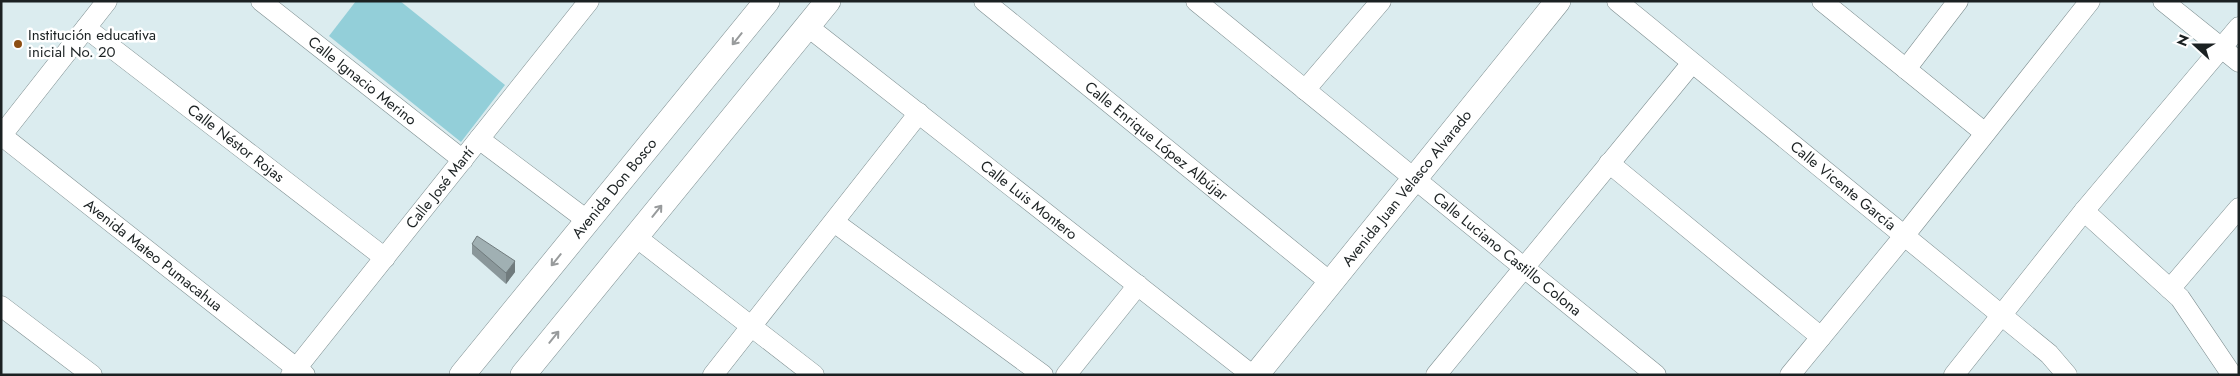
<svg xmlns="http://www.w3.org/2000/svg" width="2240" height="376" viewBox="0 0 2240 376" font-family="Jost,sans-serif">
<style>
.green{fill:#93cfd9}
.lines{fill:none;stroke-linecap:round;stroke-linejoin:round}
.minor-casing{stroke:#7e8e90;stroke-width:21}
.tertiary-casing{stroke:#7e8e90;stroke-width:26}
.minor{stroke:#fff;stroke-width:20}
.tertiary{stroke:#fff;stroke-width:25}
.wall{fill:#8a979a}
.shaded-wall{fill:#707b7d}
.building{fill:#a0b0b3;stroke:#707b7d}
.oneway{stroke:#989b9c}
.poi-dot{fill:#8c4e12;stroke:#fff;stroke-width:2}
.labels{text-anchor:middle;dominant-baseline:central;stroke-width:5;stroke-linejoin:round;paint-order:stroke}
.poi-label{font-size:15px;fill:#1b2122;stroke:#fff;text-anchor:start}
.street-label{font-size:15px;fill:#1b2122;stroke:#fff}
</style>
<rect width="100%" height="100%" fill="#dbecef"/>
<polygon class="green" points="356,1 400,1 505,85 461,142 329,36"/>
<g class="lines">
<defs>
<g id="minor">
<path id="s1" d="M261,1L463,160"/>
<path id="s2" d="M984,1L1330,282"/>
<path id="s3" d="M1196,1L1656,375"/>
<path id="s4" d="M1617,1L2049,354L2067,375"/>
<polyline points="1822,1 1985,133"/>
<polyline points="2163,1 2239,62"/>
<path id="s5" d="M807,26L1252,375"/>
<path id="s6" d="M86,28L385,258"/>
<polyline points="1906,69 1958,1"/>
<polyline points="1305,90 1381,1"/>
<path id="s7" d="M1,135L305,375"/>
<polyline points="1,136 107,1"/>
<polyline points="479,139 588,221"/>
<polyline points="1609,163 1821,337"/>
<polyline points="2084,211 2180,298 2232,375"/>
<polyline points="834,222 1043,375"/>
<polyline points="636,237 814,375"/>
<polyline points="2170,289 2239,208"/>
<polyline points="1,306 92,375"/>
<path id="s8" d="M291,375L589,1"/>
<polyline points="713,375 919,113"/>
<polyline points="1066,375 1138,285"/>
<polyline points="1436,375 1692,63"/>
<polyline points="1790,375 1904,236 2090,1"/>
<polyline points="1954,375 2084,211 2239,27"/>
</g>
<g id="tertiary">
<path id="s9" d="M462,375L767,1"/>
<polyline points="523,375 828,1"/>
<path id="s10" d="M1256,375L1558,1"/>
</g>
</defs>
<use href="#minor" class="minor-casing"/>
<use href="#tertiary" class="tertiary-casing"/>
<use href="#minor" class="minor"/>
<use href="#tertiary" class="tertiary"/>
</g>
<polygon class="wall" points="472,244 515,272 506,284 472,254"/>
<polygon class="shaded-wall" points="515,261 515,272 506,284 506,273"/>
<polygon class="building" points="477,236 515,261 506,273 472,244"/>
<defs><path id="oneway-shaft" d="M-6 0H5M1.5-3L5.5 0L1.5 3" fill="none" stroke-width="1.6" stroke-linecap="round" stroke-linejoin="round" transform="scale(1.25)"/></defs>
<g class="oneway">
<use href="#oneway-shaft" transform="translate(737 39) rotate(129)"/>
<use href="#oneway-shaft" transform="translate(657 211) rotate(-51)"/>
<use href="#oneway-shaft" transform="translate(556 260) rotate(129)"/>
<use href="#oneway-shaft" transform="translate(554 337) rotate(-51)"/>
</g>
<circle class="poi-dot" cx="18" cy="44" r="5"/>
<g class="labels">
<g class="poi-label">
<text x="28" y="35">Institución educativa<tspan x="28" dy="17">inicial No. 20</tspan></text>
</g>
<g class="street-label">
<text stroke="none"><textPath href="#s1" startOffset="129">Calle Ignacio Merino</textPath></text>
<text stroke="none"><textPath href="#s2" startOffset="222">Calle Enrique López Albújar</textPath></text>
<text stroke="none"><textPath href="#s6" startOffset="189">Calle Néstor Rojas</textPath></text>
<text stroke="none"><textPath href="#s4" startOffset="292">Calle Vicente García</textPath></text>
<text stroke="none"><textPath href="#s8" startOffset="239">Calle José Martí</textPath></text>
<text stroke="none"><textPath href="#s9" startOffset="241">Avenida Don Bosco</textPath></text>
<text stroke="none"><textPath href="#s10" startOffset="240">Avenida Juan Velasco Alvarado</textPath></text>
<text stroke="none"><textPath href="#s5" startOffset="282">Calle Luis Montero</textPath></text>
<text stroke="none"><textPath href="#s3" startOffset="401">Calle Luciano Castillo Colona</textPath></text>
<text stroke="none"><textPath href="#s7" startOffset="194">Avenida Mateo Pumacahua</textPath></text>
</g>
</g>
<rect width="2240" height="376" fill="none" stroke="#1b2122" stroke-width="5"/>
<g transform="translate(2195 45) rotate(291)" stroke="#ffffff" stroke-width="4" paint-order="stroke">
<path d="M0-4L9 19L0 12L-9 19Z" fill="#1b2122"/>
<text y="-8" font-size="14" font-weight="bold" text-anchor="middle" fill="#1b2122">N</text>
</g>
</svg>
